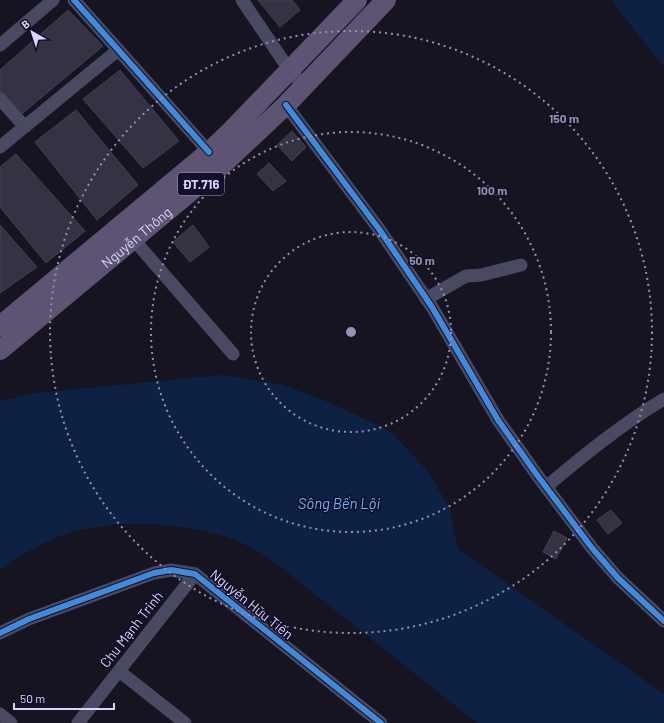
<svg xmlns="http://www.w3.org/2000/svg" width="664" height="723" viewBox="0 0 664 723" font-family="Barlow,sans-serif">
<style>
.water{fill:#0d2144}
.building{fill:#343243;stroke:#433f54}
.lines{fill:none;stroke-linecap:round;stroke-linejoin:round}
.minor{stroke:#4a4962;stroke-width:13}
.primary{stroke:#5e5373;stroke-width:20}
.cycleway-casing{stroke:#130f26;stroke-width:8}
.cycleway{stroke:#408adc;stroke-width:6}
.ring{fill:none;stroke:#9591b1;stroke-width:2;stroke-dasharray:2 4}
.labels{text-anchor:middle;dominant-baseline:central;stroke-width:3.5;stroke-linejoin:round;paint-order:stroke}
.shield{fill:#130f26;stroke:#9e99be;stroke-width:1}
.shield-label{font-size:13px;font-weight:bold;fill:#d9d4ff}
.street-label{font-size:14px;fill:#d9d4ff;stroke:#130f26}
.water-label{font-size:15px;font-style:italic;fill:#62b6ff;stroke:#130f26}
.centre{fill:#9591b1;stroke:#130f26;stroke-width:2}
.ring-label{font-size:12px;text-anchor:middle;font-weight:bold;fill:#9591b1;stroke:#130f26;stroke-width:3.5;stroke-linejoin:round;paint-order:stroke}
</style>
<rect width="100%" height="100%" fill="#161421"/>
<g class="water">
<polygon points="611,0 664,0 664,67"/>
<path d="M221,375L280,384L326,401L390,431L427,470L449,507L458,549L664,694V723H477L268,557C255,551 243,542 229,538C180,522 123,519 73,532C46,539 22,554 0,570V401L36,393Z"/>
</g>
<g class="building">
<polygon points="258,0 292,0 300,10 280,27"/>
<polygon points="68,10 103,46 18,117 0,92 0,70"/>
<polygon points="120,70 179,141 143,168 83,99"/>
<polygon points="76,110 138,185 97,220 35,142"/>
<polygon points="292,131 306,147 292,161 277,145"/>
<polygon points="16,154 85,231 46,263 0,207 0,167"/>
<polygon points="269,163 286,181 273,191 257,174"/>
<polygon points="0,225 37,267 0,293"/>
<polygon points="193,225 209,247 190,262 173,242"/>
<polygon points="611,510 622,523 608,534 597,520"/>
<polygon points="554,531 567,538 556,559 543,552"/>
</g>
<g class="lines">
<g class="minor">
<polyline points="74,0 209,152"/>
<polyline points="242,0 290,71 304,85"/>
<polyline points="0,45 53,0"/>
<polyline points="0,99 25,127"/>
<polyline points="286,105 379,229 432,307 498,420 537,475 592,548 618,578 664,621"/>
<polyline points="0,147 118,50"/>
<polyline points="134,240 233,354"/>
<polyline points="426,299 466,276 481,275 521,265"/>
<path d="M546,487C584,455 622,424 664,399"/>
<polyline points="0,633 29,619 154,573 171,570 195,574 381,723"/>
<polyline points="119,671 185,723"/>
<polyline points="0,714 11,723"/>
<polyline points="78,723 195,574"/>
</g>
<g class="primary">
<polyline points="0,326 209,152 231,131 357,0"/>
<path id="s1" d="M0,350L221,166L286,105L386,0"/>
</g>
<defs>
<g id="cycleway">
<polyline points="74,0 209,152"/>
<polyline points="286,105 379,229 432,307 498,420 537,475 592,548 618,578 664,621"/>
<polyline points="0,633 29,619 154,573 171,570 195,574 381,723"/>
</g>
</defs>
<use href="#cycleway" class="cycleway-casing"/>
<use href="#cycleway" class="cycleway"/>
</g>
<g class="ring">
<circle cx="351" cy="332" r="100"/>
<circle cx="351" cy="332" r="200"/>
<circle cx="351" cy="332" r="301"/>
</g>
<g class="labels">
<rect class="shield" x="178" y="173" width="46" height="22" rx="3"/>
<g class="shield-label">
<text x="201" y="184">ĐT.716</text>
</g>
<g class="street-label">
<text stroke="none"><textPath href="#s1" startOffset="177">Nguyễn Thông</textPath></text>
<text transform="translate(252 604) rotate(39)">Nguyễn Hữu Tiến</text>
<text transform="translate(131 629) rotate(-52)">Chu Mạnh Trinh</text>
</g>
<g class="water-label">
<text x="339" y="503">Sông Bến Lội</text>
</g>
</g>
<circle cx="351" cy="332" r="6" class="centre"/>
<g class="ring-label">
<text x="564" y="123">150 m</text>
<text x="492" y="195">100 m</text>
<text x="422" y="265">50 m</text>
</g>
<g transform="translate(32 32) rotate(321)" stroke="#130f26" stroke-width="3" paint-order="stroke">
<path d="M0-3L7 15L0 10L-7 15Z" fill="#d9d4ff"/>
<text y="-6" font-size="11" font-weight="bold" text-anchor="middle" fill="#d9d4ff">B</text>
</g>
<path d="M14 703v6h100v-6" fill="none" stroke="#d9d4ff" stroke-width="2"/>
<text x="20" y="703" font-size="12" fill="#d9d4ff" stroke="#130f26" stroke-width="3" paint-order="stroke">50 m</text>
</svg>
